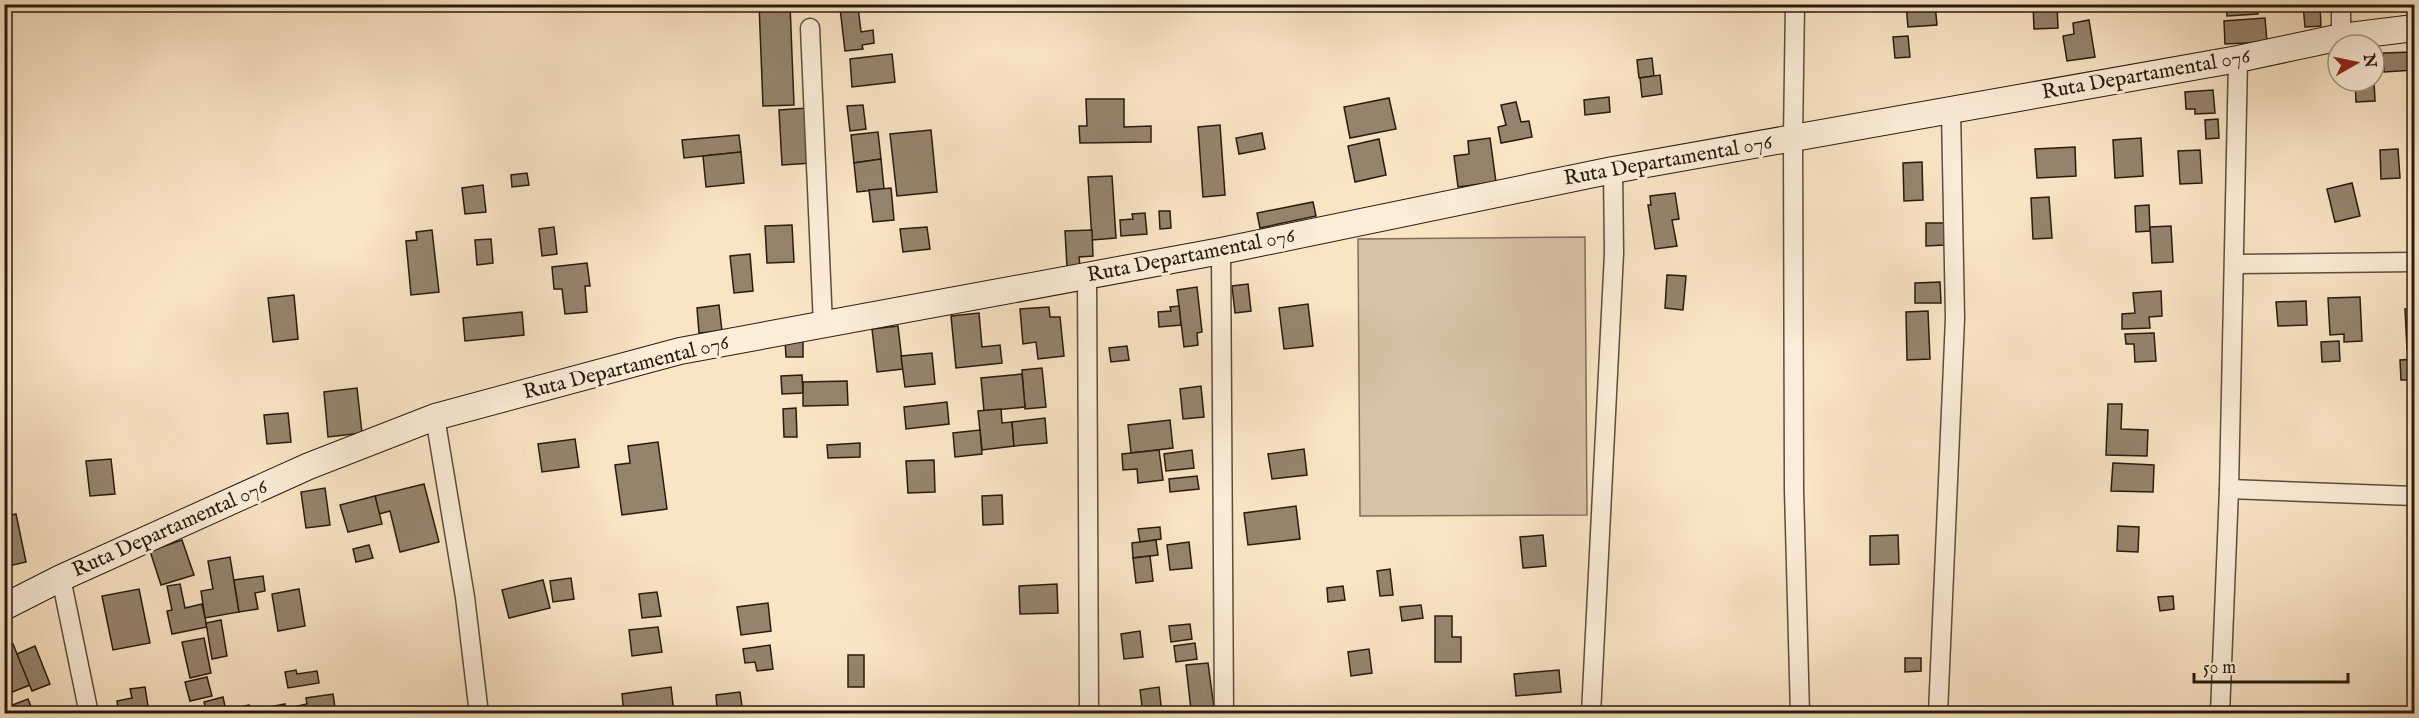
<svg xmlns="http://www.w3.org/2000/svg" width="2419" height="718" viewBox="0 0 2419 718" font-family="'IM FELL English',serif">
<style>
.green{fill:#d6c2a5;stroke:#806e5a;stroke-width:1.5}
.building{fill:#95846d;stroke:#291b0e;stroke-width:1.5}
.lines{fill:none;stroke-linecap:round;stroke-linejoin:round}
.minor-casing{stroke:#5d4d3c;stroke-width:21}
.secondary-casing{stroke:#291b0e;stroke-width:28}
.minor{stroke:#fbedd9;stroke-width:18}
.secondary{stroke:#fbedd9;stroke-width:26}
.labels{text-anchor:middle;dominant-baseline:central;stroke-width:6;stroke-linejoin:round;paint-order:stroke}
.street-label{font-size:21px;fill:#291b0e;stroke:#fbedd9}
</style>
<rect width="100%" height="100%" fill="#f9e4c4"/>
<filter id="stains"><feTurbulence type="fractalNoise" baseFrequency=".00333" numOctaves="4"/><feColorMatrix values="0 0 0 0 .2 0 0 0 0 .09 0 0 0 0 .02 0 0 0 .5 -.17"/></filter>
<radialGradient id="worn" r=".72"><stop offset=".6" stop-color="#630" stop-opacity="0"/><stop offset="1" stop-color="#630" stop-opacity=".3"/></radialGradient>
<polygon class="green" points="1585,237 1587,515 1360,516 1358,239"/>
<g class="building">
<polygon points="759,4 790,4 794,105 763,106"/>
<polygon points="1906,4 1935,4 1937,25 1908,27"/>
<polygon points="2033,4 2057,4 2058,28 2034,29"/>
<polygon points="2226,4 2257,4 2258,14 2227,16"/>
<polygon points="2303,4 2320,4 2321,26 2305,27"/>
<polygon points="858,7 861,32 873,30 874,43 862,45 863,49 845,51 840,8"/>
<polygon points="2265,18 2267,42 2225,44 2224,21"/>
<polygon points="2089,20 2095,57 2067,61 2063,36 2074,34 2073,23"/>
<polygon points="1908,36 1910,57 1895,58 1893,37"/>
<polygon points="2413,52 2414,70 2384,72 2383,53"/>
<polygon points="892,54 895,82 852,87 850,59"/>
<polygon points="1652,58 1654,76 1639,78 1637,60"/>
<polygon points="1660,75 1662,94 1642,97 1640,78"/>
<polygon points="2355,81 2374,81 2375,101 2356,102"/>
<polygon points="2213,90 2215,113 2195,114 2195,109 2186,109 2185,92"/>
<polygon points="1609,97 1610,112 1585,115 1584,100"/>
<polygon points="1389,98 1396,129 1350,138 1344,107"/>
<polygon points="1086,99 1124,99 1124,127 1151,126 1151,142 1080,143 1079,126 1087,126"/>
<polygon points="1516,102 1521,122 1529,121 1532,137 1501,143 1498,127 1506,125 1501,105"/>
<polygon points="863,105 866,129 850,131 847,106"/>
<polygon points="808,108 812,163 782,165 779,110"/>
<polygon points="2218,119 2219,138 2206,139 2205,120"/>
<polygon points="1220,125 1225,195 1203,197 1198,127"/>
<polygon points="931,130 937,192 897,196 890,134"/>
<polygon points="878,132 881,159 854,163 851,135"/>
<polygon points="1262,133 1265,149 1239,154 1236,138"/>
<polygon points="739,135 741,152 684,158 682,140"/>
<polygon points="1490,138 1496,182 1458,187 1454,156 1469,154 1468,141"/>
<polygon points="2141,138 2143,176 2115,178 2113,140"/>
<polygon points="1379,139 1386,175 1355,182 1348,146"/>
<polygon points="2075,147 2076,176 2037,178 2035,149"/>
<polygon points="2398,149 2400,178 2381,179 2380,150"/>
<polygon points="2200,150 2202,183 2180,184 2178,151"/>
<polygon points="741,152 744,183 706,187 703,156"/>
<polygon points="881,159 884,189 857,192 854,163"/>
<polygon points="1922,162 1923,200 1904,201 1903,163"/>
<polygon points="527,173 529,185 512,187 511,175"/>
<polygon points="1112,176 1116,238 1092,240 1088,177"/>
<polygon points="2352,183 2360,216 2335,222 2327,189"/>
<polygon points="483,185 486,212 465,214 462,188"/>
<polygon points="891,188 894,220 873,222 869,190"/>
<polygon points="1675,193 1679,219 1672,220 1677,246 1655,249 1648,205 1651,205 1650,196"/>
<polygon points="2049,197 2052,238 2033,239 2031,198"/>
<polygon points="1313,202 1316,216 1260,228 1257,213"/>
<polygon points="2149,205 2150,231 2136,232 2135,206"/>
<polygon points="1159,211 1170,211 1171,228 1160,229"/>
<polygon points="1145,213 1147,234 1121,236 1120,220 1133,219 1132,214"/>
<polygon points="1926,223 1944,223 1945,245 1926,246"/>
<polygon points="792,225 794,262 767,263 765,226"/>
<polygon points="2171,226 2173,262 2152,263 2150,227"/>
<polygon points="554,227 557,254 542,256 539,229"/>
<polygon points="927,227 930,249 903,252 900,229"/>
<polygon points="432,230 439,292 411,295 406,241 417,240 416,232"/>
<polygon points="1092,230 1093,256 1079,257 1080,266 1067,267 1065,231"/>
<polygon points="491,239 493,263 477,265 475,240"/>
<polygon points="750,254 753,291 734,293 730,256"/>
<polygon points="587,263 590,286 585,286 587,312 565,314 562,289 554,289 552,267"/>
<polygon points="1667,275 1686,276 1683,310 1665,308"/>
<polygon points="1940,282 1941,303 1915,303 1915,283"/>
<polygon points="1248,284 1251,311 1235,313 1232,286"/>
<polygon points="1197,287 1202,332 1197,333 1198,345 1184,347 1177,290"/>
<polygon points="2161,291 2162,316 2149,317 2150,328 2122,329 2122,314 2135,313 2133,293"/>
<polygon points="294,295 298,339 273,342 268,298"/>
<polygon points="2360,297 2362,341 2344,342 2344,334 2330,335 2328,298"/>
<polygon points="2306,301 2307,325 2278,326 2276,302"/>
<polygon points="1308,304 1313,346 1284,349 1279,308"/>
<polygon points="719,305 722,331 699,333 697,308"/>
<polygon points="1179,306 1181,325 1159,327 1158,312 1171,311 1170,307"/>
<polygon points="1049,307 1050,317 1060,317 1064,356 1038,359 1036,342 1023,344 1020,309"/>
<polygon points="2414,308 2414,349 2407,349 2405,309"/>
<polygon points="1928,311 1930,359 1907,360 1906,312"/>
<polygon points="522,312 524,335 465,341 463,318"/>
<polygon points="979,313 982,347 1000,345 1002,363 956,368 951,316"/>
<polygon points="898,326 903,369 877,372 872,329"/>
<polygon points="2154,333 2156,361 2135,362 2134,344 2126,344 2125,334"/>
<polygon points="803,339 803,357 786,357 785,340"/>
<polygon points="2339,341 2340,361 2322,362 2321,342"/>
<polygon points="1127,346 1129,360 1111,362 1109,348"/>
<polygon points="932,353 935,384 905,387 901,356"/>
<polygon points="2414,359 2414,380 2401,380 2400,360"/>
<polygon points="1042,368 1046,407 1025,409 1022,370"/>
<polygon points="1022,374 1025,407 984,411 981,378"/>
<polygon points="802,375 803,393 782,394 781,376"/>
<polygon points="847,381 848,405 803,406 803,382"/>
<polygon points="1201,386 1204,417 1183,419 1180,389"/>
<polygon points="357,388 362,433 328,437 324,392"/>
<polygon points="947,402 949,424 906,429 904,407"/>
<polygon points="2108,404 2122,404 2121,429 2148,430 2147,456 2106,455"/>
<polygon points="796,408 797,437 784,437 783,409"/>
<polygon points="1001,409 1002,423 1012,422 1014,446 982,450 978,411"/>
<polygon points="288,413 291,442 267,444 264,415"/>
<polygon points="1045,418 1047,443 1014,446 1012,422"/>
<polygon points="1170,420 1173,448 1131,453 1128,425"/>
<polygon points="980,430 982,454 955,457 953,433"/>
<polygon points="575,439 579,467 542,472 538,444"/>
<polygon points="658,442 667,509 622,515 615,465 630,463 628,446"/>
<polygon points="860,443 860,457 828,458 827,445"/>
<polygon points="1304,449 1307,475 1272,479 1268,454"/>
<polygon points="1159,450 1163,480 1138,483 1137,469 1123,470 1122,454"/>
<polygon points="1192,450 1194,468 1166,471 1164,454"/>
<polygon points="111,459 115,494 90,496 86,461"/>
<polygon points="934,460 935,492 908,493 906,461"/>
<polygon points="2113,463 2154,465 2153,492 2111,491"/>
<polygon points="1197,476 1199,489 1170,492 1169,479"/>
<polygon points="424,484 439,542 400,552 390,511 379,514 375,496"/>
<polygon points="325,488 330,525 306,528 301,492"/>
<polygon points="1002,495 1003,524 983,525 982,496"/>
<polygon points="375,496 382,524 348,532 340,505"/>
<polygon points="1296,506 1300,539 1248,545 1244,513"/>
<polygon points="16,514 26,562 4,567 4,517"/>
<polygon points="2118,526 2139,527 2138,552 2117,551"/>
<polygon points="1160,527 1161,539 1140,542 1138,529"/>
<polygon points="1543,535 1546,566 1523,568 1520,537"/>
<polygon points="1898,535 1899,564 1870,565 1870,536"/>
<polygon points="182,540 194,575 161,585 150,551"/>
<polygon points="1156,540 1158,555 1133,558 1132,543"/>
<polygon points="1189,542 1192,568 1170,570 1167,545"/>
<polygon points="369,545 373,558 356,562 353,549"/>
<polygon points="1150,556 1153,581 1136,583 1133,558"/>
<polygon points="230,557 239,612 205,618 201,591 213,589 208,561"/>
<polygon points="1390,569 1393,595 1380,596 1377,571"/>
<polygon points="263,576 265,591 255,593 258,609 239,612 234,580"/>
<polygon points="571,578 574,599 553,602 550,581"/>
<polygon points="543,580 550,608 509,618 502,590"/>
<polygon points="180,584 185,608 202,604 207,627 172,634 167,611 172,610 167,586"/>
<polygon points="1057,584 1058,613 1020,614 1019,586"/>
<polygon points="1343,586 1345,600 1328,602 1327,588"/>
<polygon points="139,589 150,643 113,650 102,596"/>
<polygon points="299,589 305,626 278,631 272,594"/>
<polygon points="657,592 661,616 642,618 639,594"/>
<polygon points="2173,596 2174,609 2160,611 2158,597"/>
<polygon points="768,603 771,631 741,635 737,607"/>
<polygon points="1421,605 1423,618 1402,621 1400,607"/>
<polygon points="1435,616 1452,616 1452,637 1461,637 1461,662 1435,662"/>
<polygon points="221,620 227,656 212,659 206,623"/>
<polygon points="1190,624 1192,639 1171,642 1169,626"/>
<polygon points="658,627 662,652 632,656 629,630"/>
<polygon points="1140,631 1143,657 1124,659 1121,634"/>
<polygon points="204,638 211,673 190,678 182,642"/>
<polygon points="1195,643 1197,659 1176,662 1174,646"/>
<polygon points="13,644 30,685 5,695 4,648"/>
<polygon points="770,645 773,669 757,671 755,662 745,663 743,649"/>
<polygon points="35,646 50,684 32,691 17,654"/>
<polygon points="1369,649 1372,673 1351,676 1348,652"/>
<rect x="848" y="655" width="16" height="32"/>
<polygon points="1905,658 1921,658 1921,671 1905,672"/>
<polygon points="1208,663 1214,708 1191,710 1186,665"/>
<polygon points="296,670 297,674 317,671 319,683 288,688 285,672"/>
<polygon points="1559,670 1561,692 1516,696 1514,674"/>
<polygon points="207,677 212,696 190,701 185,682"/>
<polygon points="145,687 148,706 135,708 136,714 119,714 117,701 132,698 130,689"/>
<polygon points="671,687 674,713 624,714 622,694"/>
<polygon points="1159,687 1162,714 1143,714 1140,690"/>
<polygon points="740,692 742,706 717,709 716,695"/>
<polygon points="333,694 336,714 298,714 297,706 307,704 306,698"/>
<polygon points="223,697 226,711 249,705 251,714 207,714 204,702"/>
<polygon points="28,699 34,714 7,714 5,708"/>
<polygon points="285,704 286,714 270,714 269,707"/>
</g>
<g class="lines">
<defs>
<g id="minor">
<polyline points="1795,4 1793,138 1794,490 1800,714"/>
<polyline points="2341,4 2341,37"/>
<polyline points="810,28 823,325"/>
<polyline points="1221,251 1224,714"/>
<polyline points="2235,264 2414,262"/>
<polyline points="1087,276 1089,714"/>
<polyline points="435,417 465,597 479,714"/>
<polyline points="2229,489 2414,496"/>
<polyline points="61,578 89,714"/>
<polyline points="1591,714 1614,253 1613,170"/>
<polyline points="1938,714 1955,318 1951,110"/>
<polyline points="2220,714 2229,489 2238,59"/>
</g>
<polyline id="secondary" points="4,607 61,578 309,466 435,417 680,351 1221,251 1613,170 2238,59 2341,37 2414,28"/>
</defs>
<use href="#minor" class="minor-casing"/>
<use href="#secondary" class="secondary-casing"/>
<use href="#minor" class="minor"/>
<use href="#secondary" class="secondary"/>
</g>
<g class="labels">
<g class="street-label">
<text transform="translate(2146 75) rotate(-10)">Ruta Departamental 076</text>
<text transform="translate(1668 161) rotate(-10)">Ruta Departamental 076</text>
<text transform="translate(1191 256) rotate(-11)">Ruta Departamental 076</text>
<text transform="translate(626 368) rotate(-14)">Ruta Departamental 076</text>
<text transform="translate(170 529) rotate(-24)">Ruta Departamental 076</text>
</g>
</g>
<rect width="2419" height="718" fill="none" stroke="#f9e4c4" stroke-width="24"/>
<rect x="6" y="6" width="2407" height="706" fill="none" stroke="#291b0e" stroke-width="3"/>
<rect x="12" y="12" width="2395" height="694" fill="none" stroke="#291b0e" stroke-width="1.5"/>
<g transform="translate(2356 63) rotate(81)"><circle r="28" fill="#fbedd9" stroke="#a79988" stroke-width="1.5"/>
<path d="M0-4.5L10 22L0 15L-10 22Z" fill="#8f2418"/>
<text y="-9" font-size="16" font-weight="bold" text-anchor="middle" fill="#291b0e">N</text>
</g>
<path d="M2194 673v9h154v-9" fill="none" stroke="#291b0e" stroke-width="3"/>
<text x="2203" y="673" font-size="18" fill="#291b0e" stroke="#fbedd9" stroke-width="4.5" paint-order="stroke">50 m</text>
<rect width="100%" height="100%" filter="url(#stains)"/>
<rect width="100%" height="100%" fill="url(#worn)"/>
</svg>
